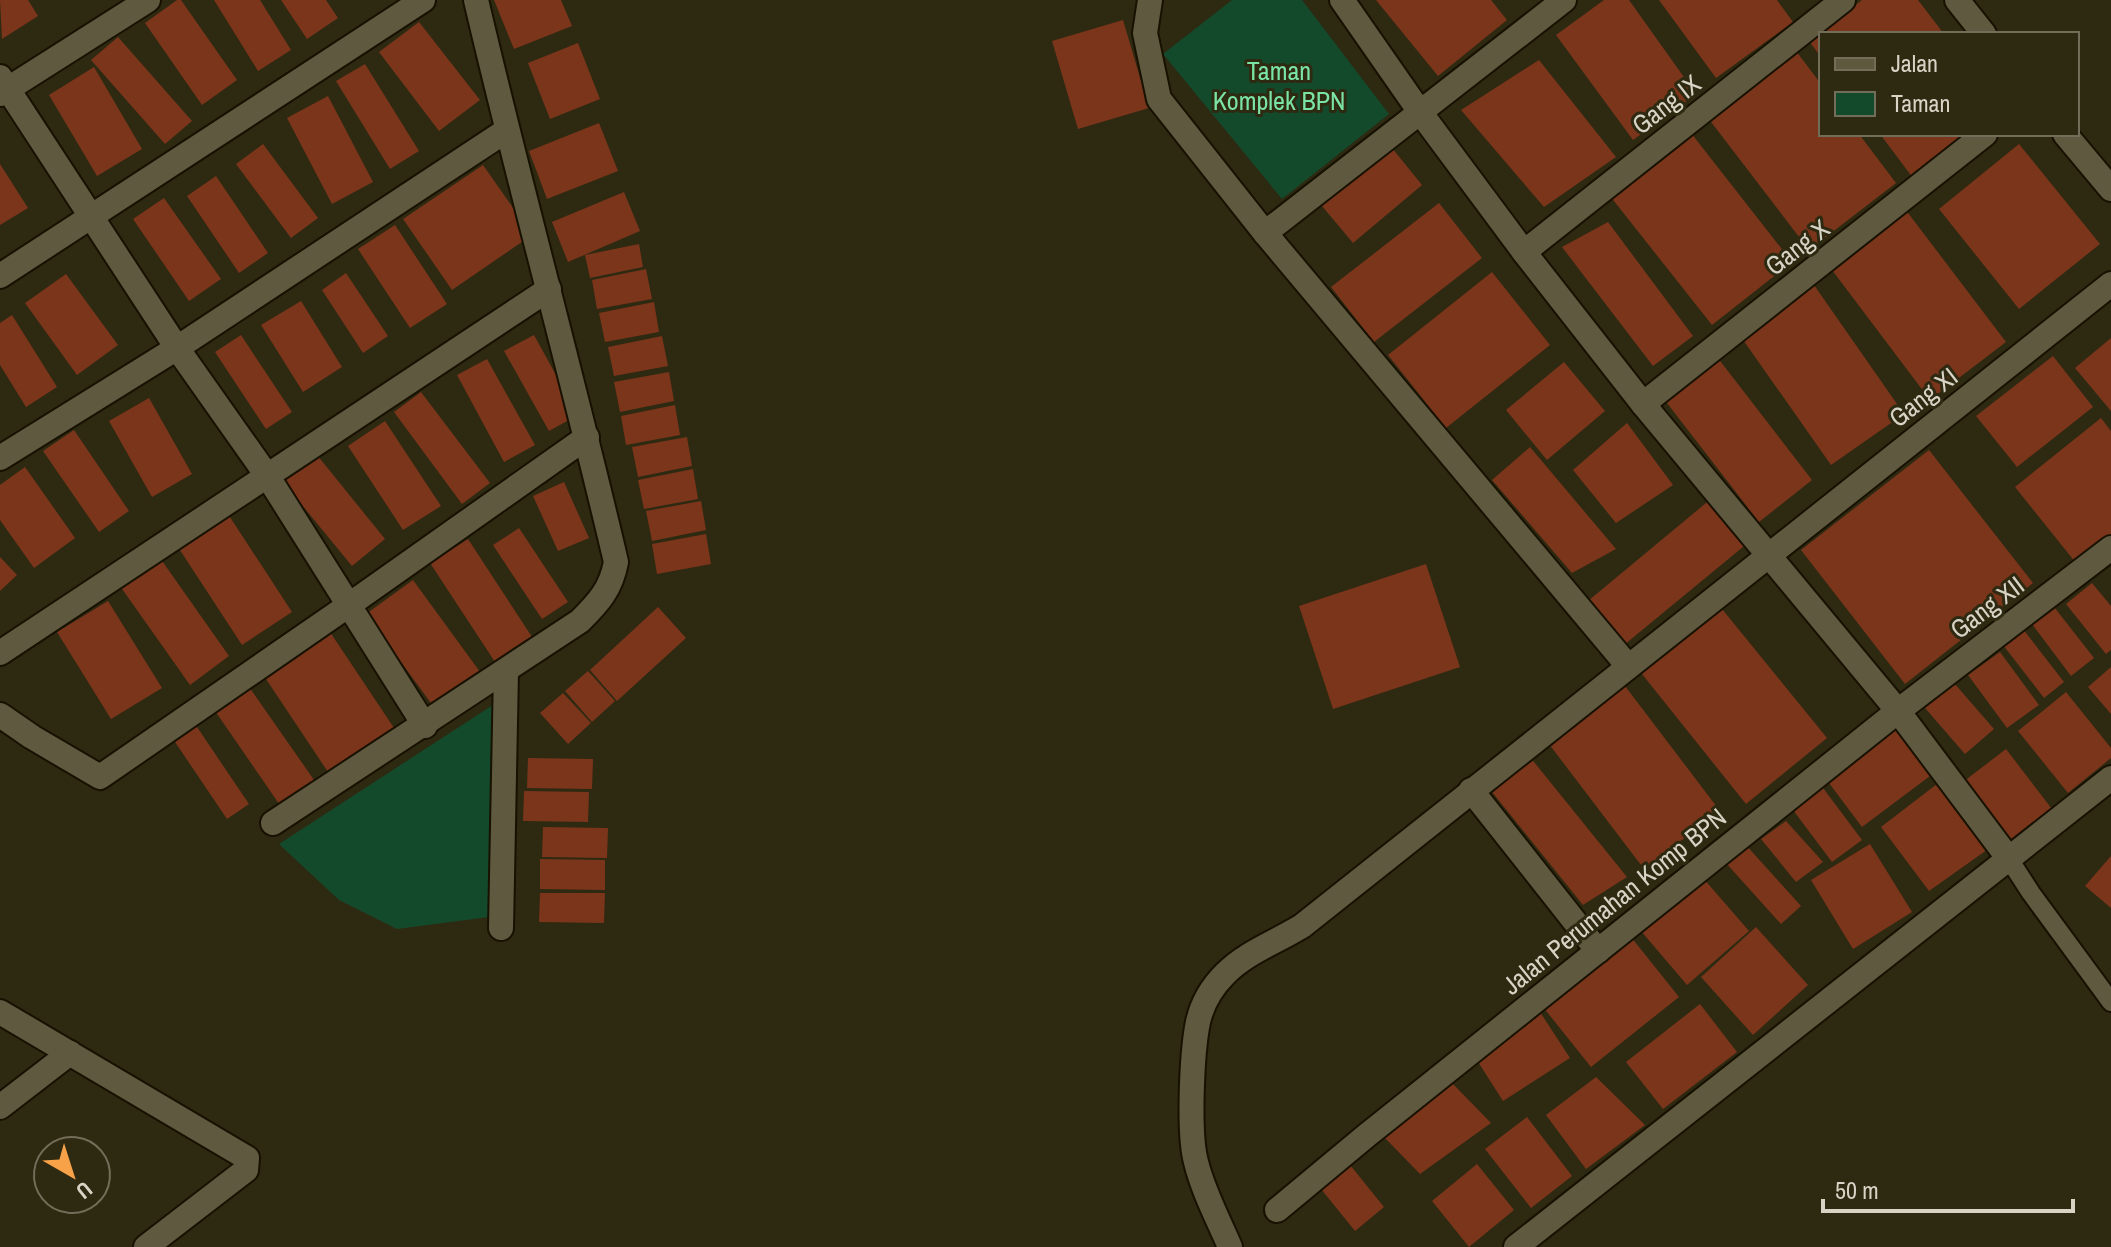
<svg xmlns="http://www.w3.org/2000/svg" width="2111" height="1247" viewBox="0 0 2111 1247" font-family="'Archivo Narrow',sans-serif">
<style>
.park{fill:#144a2c}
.building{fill:#7b351b}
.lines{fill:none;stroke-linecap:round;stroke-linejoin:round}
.service-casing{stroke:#171100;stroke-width:22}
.minor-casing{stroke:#171100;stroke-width:28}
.service{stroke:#5f5940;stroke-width:18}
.minor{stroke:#5f5940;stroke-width:24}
.labels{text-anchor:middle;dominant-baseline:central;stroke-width:6;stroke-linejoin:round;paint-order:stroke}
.park-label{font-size:26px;fill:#7ae4a4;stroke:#2e2911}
.street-label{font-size:26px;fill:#d7d4c6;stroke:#2e2911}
</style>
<rect width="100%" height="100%" fill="#2e2911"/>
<g class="park">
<polygon points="1232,0 1302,0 1389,114 1282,199 1163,54"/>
<polygon points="496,703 489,917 397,929 339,900 279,844"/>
</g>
<g class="building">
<polygon points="0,0 28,0 38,16 2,39"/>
<polygon points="177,0 181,0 237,80 202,105 145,23"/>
<polygon points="214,0 260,0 291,50 258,71"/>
<polygon points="281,0 326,0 338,18 307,39"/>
<polygon points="494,0 561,0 572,26 514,49"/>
<polygon points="1376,0 1491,0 1507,20 1438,76"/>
<polygon points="1604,0 1629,0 1696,94 1633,140 1556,35"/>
<polygon points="1659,0 1777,0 1793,22 1716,78"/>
<polygon points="1862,0 1918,0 1944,34 1821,34 1821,57 1809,41"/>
<polygon points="1123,20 1149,108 1078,129 1052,41"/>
<polygon points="419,22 480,100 439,131 379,52"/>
<polygon points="118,37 192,121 165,144 91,60"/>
<polygon points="578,43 600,99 550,119 528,63"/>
<polygon points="1796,51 1821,84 1821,134 1859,134 1896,183 1809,250 1708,118"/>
<polygon points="1539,60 1616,157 1544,207 1461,110"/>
<polygon points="365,64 419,151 390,169 336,81"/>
<polygon points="94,67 142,149 97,176 49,95"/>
<polygon points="328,96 373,182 332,204 287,118"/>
<polygon points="599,123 618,171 547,199 529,151"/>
<polygon points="1691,133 1792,262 1712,325 1610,196"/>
<polygon points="1880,134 1978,134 1916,182"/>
<polygon points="263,144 318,218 291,238 236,164"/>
<polygon points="2019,144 2100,244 2019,309 1939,209"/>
<polygon points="1392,148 1422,185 1353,243 1322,206"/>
<polygon points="0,164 28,208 0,225"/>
<polygon points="483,165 532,235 452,290 403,219"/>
<polygon points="216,176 268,253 239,273 187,196"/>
<polygon points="624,192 640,231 568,262 552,222"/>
<polygon points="164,198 221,279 189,301 133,219"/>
<polygon points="1439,203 1482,258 1374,342 1331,287"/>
<polygon points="1902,205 2006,342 1930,400 1826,262"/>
<polygon points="1608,222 1693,336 1653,366 1562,247"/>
<polygon points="395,225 447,304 410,328 358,249"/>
<polygon points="639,244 643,267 590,278 585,255"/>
<polygon points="646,269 652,299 597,309 592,280"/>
<polygon points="1492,272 1550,345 1446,428 1388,355"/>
<polygon points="346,273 388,336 363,353 322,290"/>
<polygon points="66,274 118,345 77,375 25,303"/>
<polygon points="1814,285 1904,414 1831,465 1741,337"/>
<polygon points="301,301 342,367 303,392 261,325"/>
<polygon points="654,302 659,332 605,342 599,313"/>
<polygon points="12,315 57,387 26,407 0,365 0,323"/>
<polygon points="241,335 292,412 266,429 215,352"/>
<polygon points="534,335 578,415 549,431 504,351"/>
<polygon points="662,336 668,366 614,376 608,347"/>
<polygon points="2111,338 2111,411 2075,368"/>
<polygon points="1714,353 1812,480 1759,522 1660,394"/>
<polygon points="2053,356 2093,407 2017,467 1976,416"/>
<polygon points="487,359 535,445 504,462 457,375"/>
<polygon points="1564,362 1605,411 1547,460 1506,410"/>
<polygon points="669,372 674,401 620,412 614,382"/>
<polygon points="421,392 490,483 462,504 394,412"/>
<polygon points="149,398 192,474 152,497 109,421"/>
<polygon points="675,405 680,435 626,445 621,416"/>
<polygon points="2101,418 2111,431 2111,543 2080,568 2015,487"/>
<polygon points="385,421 441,506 403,530 348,446"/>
<polygon points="1627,423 1673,485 1616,523 1573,470"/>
<polygon points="74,430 129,511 99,532 43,451"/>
<polygon points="687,437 692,466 638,477 632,447"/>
<polygon points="1530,447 1616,549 1572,573 1492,480"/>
<polygon points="313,450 385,539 352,566 279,477"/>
<polygon points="1929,450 2033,583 1905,684 1801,550"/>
<polygon points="25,467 75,538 34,568 0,520 0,485"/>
<polygon points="693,469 698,499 644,509 638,480"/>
<polygon points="564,482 589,538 558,551 533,496"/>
<polygon points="1712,498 1749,542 1624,645 1588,601"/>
<polygon points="701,501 706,530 652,541 646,511"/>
<polygon points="226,511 292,612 242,645 176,544"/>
<polygon points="519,528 568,602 542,619 493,545"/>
<polygon points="706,534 711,564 657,574 652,544"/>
<polygon points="468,539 534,640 497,665 430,563"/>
<polygon points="0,557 17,575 0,591"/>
<polygon points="160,558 229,656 190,685 120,586"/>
<polygon points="1426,564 1460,667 1333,709 1299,606"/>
<polygon points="413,580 483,676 436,710 366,614"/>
<polygon points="2092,583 2111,606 2111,650 2106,654 2066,604"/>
<polygon points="108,601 162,688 111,719 57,632"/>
<polygon points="2051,603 2094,658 2071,676 2029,620"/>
<polygon points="1718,604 1827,738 1746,804 1638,669"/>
<polygon points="658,607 686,638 617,701 590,670"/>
<polygon points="2023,629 2064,682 2044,698 2003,645"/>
<polygon points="330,632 396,731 330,775 264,676"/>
<polygon points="2000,652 2039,705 2007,728 1968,675"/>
<polygon points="2111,667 2111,714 2088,687"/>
<polygon points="588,671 615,701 592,722 565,691"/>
<polygon points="245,681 321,790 286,814 211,705"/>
<polygon points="1954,683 1994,729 1965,754 1925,708"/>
<polygon points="1625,686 1720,811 1644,869 1549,744"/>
<polygon points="2066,692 2111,748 2111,758 2068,793 2018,731"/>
<polygon points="563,693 591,723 568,744 540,713"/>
<polygon points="193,721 249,804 227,819 171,736"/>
<polygon points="1898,725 1934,773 1862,827 1826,779"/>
<polygon points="2006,749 2058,817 2011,853 1959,785"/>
<polygon points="1530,757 1627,877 1583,905 1492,792"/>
<polygon points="528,758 593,759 592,789 527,788"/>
<polygon points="1820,784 1862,840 1832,862 1790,806"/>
<polygon points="1937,784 1991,847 1929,891 1881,827"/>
<polygon points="524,791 589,792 588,822 523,821"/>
<polygon points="1786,821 1823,862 1796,882 1761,839"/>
<polygon points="543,827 608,828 607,858 542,857"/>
<polygon points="1745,844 1801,906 1781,924 1725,862"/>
<polygon points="1870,844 1912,912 1853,949 1811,880"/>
<polygon points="2111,856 2111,908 2085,886"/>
<polygon points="540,859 605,860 605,890 540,889"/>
<polygon points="1703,878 1749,931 1687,985 1641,931"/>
<polygon points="540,893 605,893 604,923 539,922"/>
<polygon points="1756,927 1808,985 1753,1035 1701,977"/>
<polygon points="1631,937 1679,997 1591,1067 1543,1007"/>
<polygon points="1700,1004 1737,1052 1663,1109 1626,1062"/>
<polygon points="1540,1012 1570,1058 1503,1101 1473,1054"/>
<polygon points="1596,1077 1645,1125 1586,1169 1546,1115"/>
<polygon points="1452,1083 1491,1123 1420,1174 1383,1136"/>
<polygon points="1527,1117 1572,1176 1531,1208 1485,1149"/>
<polygon points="1346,1160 1384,1207 1355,1231 1317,1184"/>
<polygon points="1477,1164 1514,1210 1469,1247 1432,1201"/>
</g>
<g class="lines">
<defs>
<polyline id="service" points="2009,859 2031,893 2111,1002"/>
<g id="minor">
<polyline points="1150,0 1145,33 1159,99 1265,233"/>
<polyline points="1342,0 1420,112 1524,252 1643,404 1898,711 2009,859"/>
<polyline points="1564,0 1265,233 1628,666"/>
<polyline points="1957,0 1984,34"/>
<polyline points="0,77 177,348 268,477 425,726"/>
<polyline points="0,94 148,0"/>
<polyline points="2065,134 2111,189"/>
<polyline points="1524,252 1843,0"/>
<polyline points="0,276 423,0"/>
<polyline points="1643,404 1985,134"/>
<polyline points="0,458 177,348 507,130"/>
<polyline points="0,653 549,289"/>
<polyline points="0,715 32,737 100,777 349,605 587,437"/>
<polyline points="1471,790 1598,951"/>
<path d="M273,823L580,621C599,602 611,589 616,562C572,374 520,188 476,0"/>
<polyline points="501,928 506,671"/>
<polyline points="0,1012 247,1158 246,1170 146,1247"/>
<polyline points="0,1107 70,1053"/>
<polyline points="1277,1210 1366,1136 1898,711 2111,548"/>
<path d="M1230,1247C1218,1219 1203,1191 1196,1162C1188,1133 1192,1051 1198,1022C1202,1004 1212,987 1225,974C1247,952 1276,942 1302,926L2111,284"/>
<polyline points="1516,1247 2111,778"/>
</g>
</defs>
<use href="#service" class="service-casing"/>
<use href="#minor" class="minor-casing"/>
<use href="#service" class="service"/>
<use href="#minor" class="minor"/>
</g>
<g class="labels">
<g class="park-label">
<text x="1279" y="70">Taman<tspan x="1279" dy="30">Komplek BPN</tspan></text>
</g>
<g class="street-label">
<text transform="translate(1666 104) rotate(-38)">Gang IX</text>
<text transform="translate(1797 247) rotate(-38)">Gang X</text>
<text transform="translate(1923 397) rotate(-38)">Gang XI</text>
<text transform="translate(1987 607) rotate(-37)">Gang XII</text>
<text transform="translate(1614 901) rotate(-39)">Jalan Perumahan Komp BPN</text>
</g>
</g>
<rect x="1819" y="32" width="260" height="104" fill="#2e2911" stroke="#726d59" stroke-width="2"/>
<rect x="1835" y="58" width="40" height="12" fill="#5f5940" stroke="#726d59" stroke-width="2"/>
<text x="1891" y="72" font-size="24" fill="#d7d4c6">Jalan</text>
<rect x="1835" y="92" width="40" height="24" fill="#144a2c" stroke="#726d59" stroke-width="2"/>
<text x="1891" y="112" font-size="24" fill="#d7d4c6">Taman</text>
<g transform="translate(72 1175) rotate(141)"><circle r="38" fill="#2e2911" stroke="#726d59" stroke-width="2"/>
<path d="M0-6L14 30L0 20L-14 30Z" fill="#f7a148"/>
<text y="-12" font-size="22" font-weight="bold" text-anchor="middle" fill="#d7d4c6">U</text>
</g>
<path d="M1823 1199v12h250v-12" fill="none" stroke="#d7d4c6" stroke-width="4"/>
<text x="1835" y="1199" font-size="24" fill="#d7d4c6" stroke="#2e2911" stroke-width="6" paint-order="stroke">50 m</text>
</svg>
